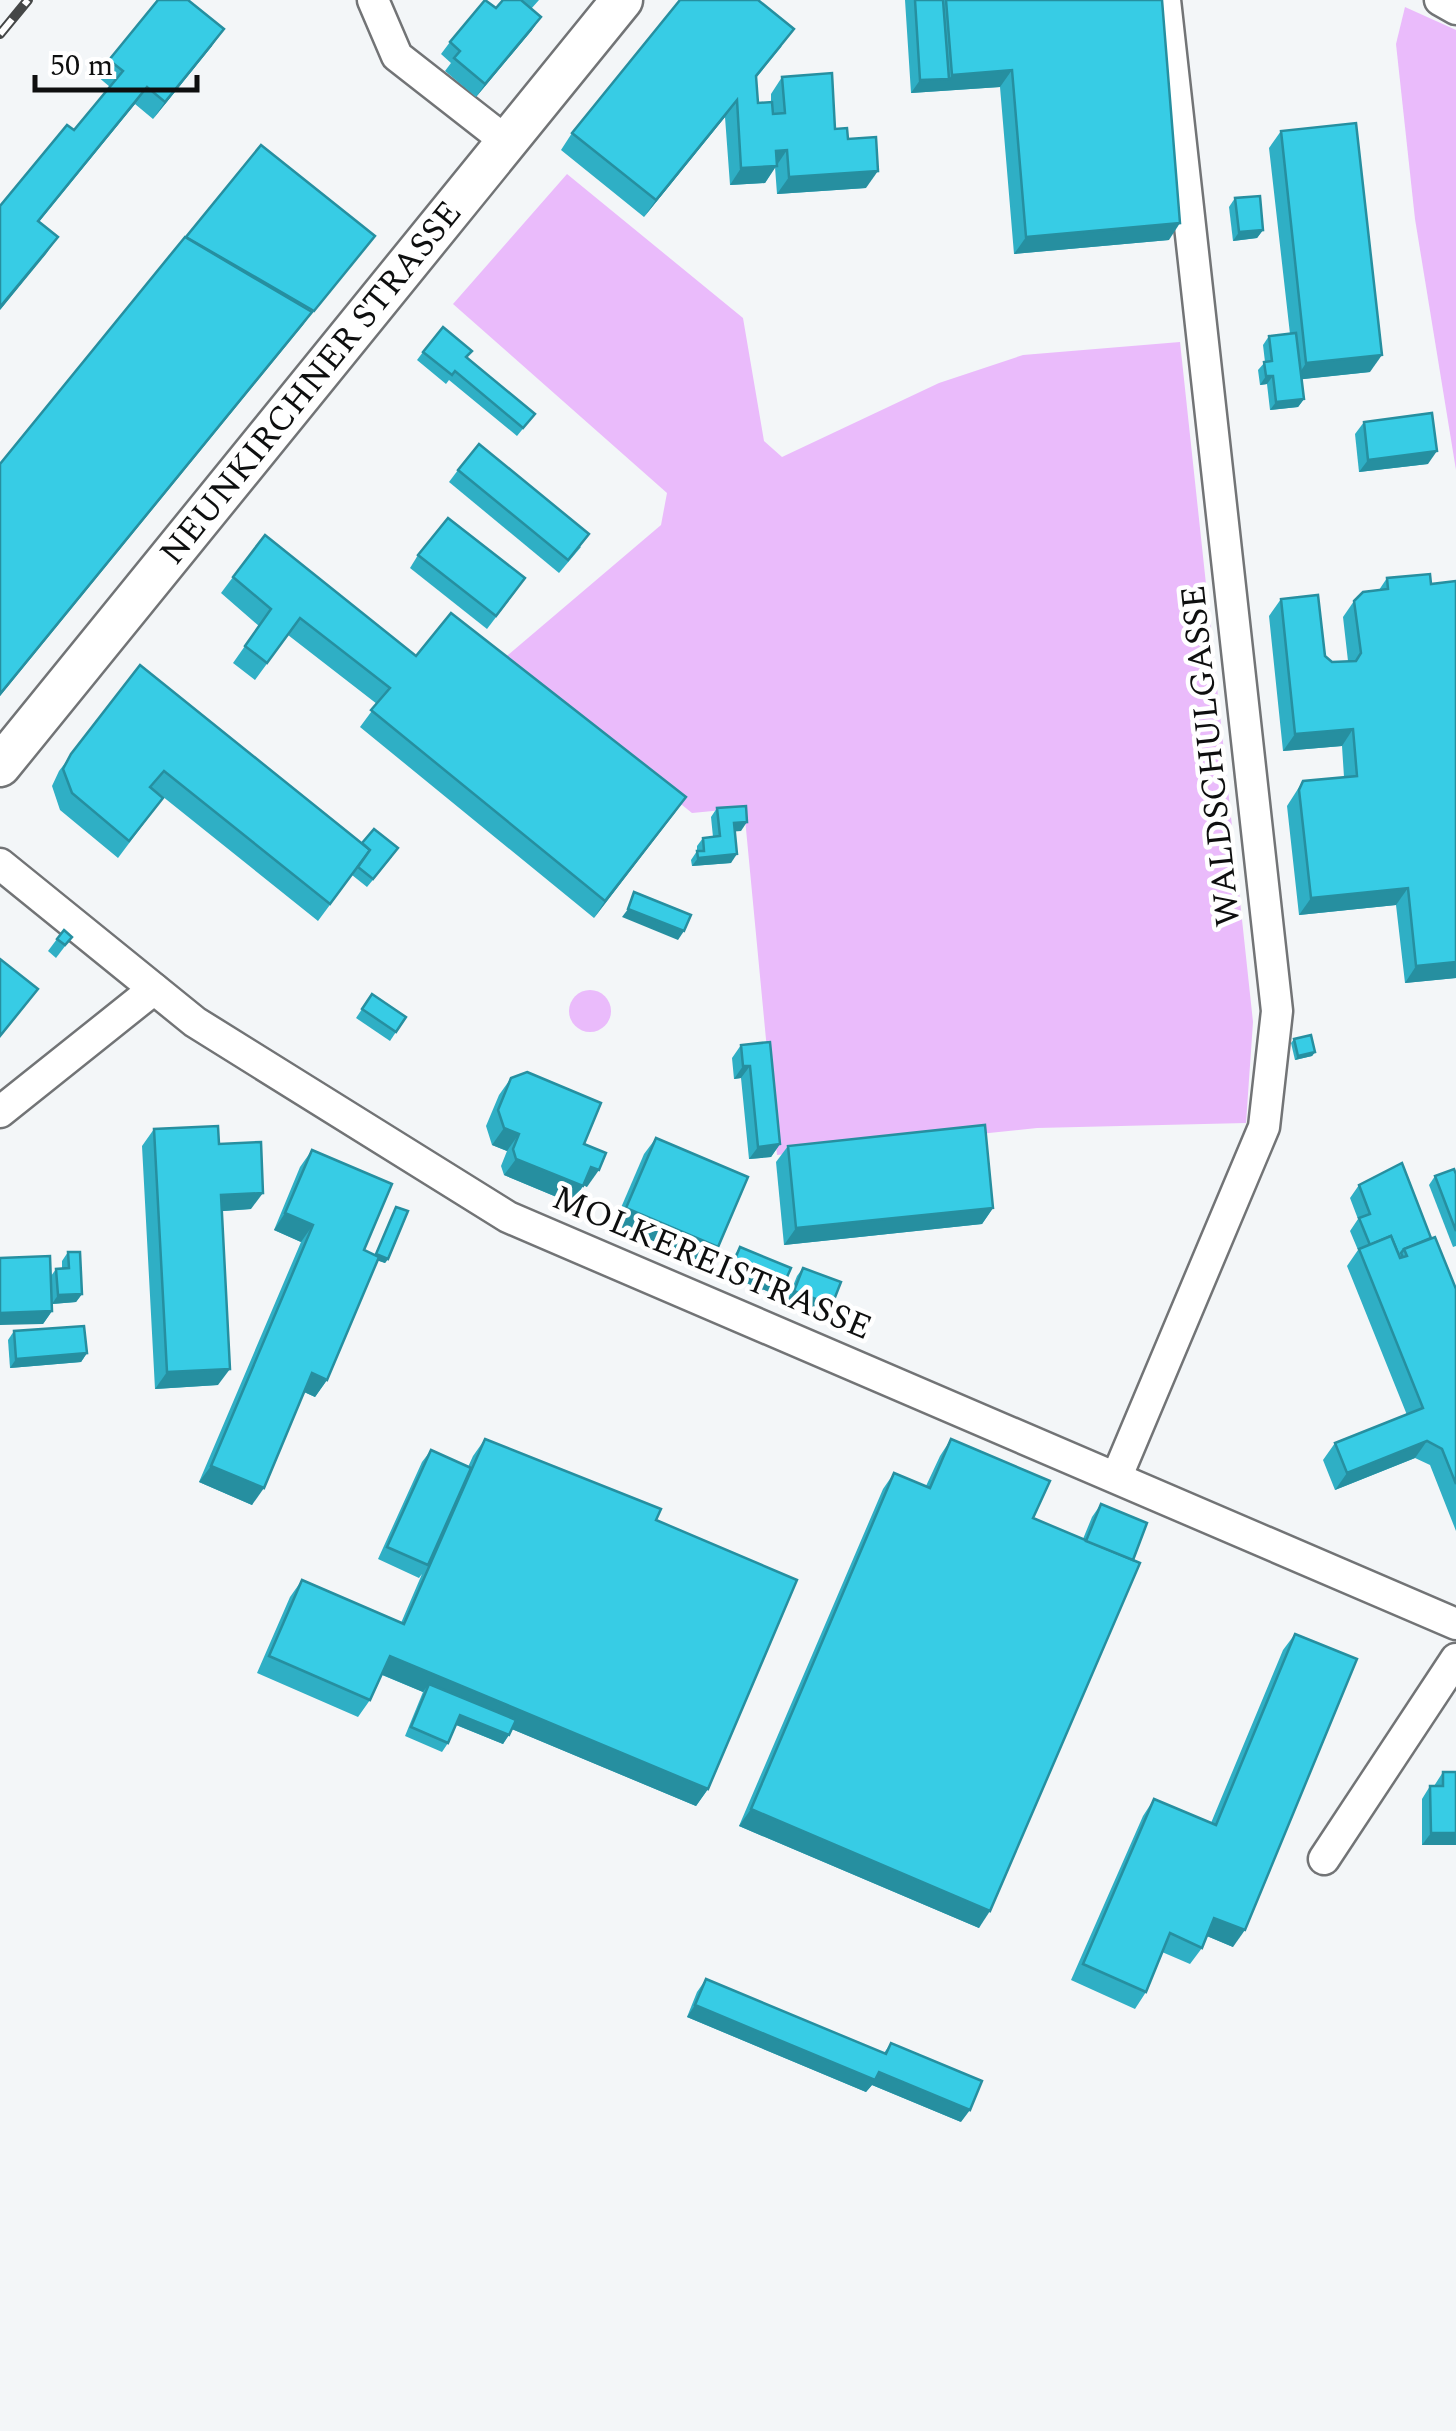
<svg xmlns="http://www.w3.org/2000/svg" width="1456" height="2431" viewBox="0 0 1456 2431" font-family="Spectral,serif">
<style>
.green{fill:#eabbfb}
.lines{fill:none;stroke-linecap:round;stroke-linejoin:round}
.minor-casing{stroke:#727476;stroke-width:35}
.major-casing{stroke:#727476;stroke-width:45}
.minor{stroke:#fff;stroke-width:30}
.major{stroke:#fff;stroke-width:40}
.rail-casing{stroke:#454747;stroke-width:10}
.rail{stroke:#fff;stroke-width:6;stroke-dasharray:19;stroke-linecap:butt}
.wall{fill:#2fafc5}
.shaded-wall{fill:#268fa0}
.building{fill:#37cce5;stroke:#268fa0;stroke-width:2.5}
.labels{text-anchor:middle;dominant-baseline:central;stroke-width:9;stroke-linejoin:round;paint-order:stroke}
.street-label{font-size:35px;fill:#0e0f0f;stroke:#fff}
</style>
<rect width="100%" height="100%" fill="#f3f6f8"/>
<g class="green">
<polygon points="1405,7 1456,30 1456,470 1415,219 1396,44"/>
<polygon points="567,174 743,318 764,441 782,457 939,383 1023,355 1180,342 1253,1022 1246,1123 1037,1128 777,1155 744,808 692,813 502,660 661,525 667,493 453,304"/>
<circle cx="590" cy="1011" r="21"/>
</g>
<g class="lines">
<defs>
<g id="minor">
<polyline points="373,0 397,56 507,142"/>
<polyline points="1440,0 1456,9"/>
<polyline points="0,864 195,1022 508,1217 1456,1624"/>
<polyline points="0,1112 154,989"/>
<polyline points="1117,1476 1264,1127 1277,1011 1165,0"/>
<polyline points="1324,1859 1456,1659"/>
</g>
<polyline id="major" points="0,766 622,0"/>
</defs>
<use href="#minor" class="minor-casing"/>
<use href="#major" class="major-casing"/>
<use href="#minor" class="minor"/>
<use href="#major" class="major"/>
<defs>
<polyline id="rail" points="0,34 28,0"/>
</defs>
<use href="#rail" class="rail-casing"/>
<use href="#rail" class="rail"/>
</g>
<g class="wall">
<polygon points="503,0 539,0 531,9 532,30 476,97 445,71 451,63 441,54 450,42 496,8"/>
<polygon points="905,0 1162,0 1169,240 1014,254 1000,87 911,93"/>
<polygon points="212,46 153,119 135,104 39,222 58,237 0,310 74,130 110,87 97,76 109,60"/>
<polygon points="782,46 756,78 758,103 771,102 771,94 782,77 835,129 848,139 866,188 777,194 775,167 765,183 730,185 725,117 644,217 561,150 572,133"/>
<polygon points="1281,131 1370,372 1302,379 1304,399 1298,407 1270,410 1267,384 1260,385 1258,370 1265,362 1263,345 1269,336 1290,334 1269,148"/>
<polygon points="1235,198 1263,230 1257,238 1233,241 1229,207"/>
<polygon points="423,352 467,358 535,414 517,436 449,380 446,384 417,360"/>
<polygon points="1364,422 1428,464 1359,472 1355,434"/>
<polygon points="458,470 581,547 559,573 449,482"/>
<polygon points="418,555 516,591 487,629 410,568"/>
<polygon points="233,577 416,656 686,797 594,918 360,727 377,704 288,635 255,680 233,663 259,626 221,593"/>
<polygon points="1387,578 1456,978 1405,983 1396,905 1299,915 1287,806 1303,781 1344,777 1342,746 1283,751 1269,616 1281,599 1325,656 1332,662 1348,661 1343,617 1354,601 1379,590"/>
<polygon points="140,665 362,843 392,857 367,887 352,875 318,921 152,788 163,798 118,858 60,810 52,786 59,771"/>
<polygon points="717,808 741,831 735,831 731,863 692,866 691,860 697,851 697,846 703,838 713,837 711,817"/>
<polygon points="72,937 56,958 48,951 57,939"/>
<polygon points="372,994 406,1017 390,1041 356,1018"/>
<polygon points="1294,1039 1315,1052 1312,1056 1295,1060 1291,1043"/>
<polygon points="741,1045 780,1144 771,1157 749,1159 741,1078 734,1079 732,1058"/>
<polygon points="511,1078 584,1144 587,1187 584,1185 571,1203 504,1175 501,1166 507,1151 492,1145 486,1126 499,1095"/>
<polygon points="154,1129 219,1144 251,1209 222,1211 218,1385 155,1389 142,1146"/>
<polygon points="656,1138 707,1264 614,1224 644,1154"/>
<polygon points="788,1146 993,1208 982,1224 784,1245 776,1162"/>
<polygon points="312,1150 364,1250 375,1255 396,1207 388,1259 385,1263 377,1260 327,1380 315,1397 304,1392 252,1505 199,1482 301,1242 274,1230 300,1167"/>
<polygon points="1456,1174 1456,1246 1453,1247 1429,1185 1435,1176"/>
<polygon points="1359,1185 1431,1238 1456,1289 1456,1531 1430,1465 1415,1458 1335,1490 1323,1460 1335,1443 1407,1415 1347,1266 1358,1250 1350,1231 1358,1219 1350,1198"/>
<polygon points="740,1247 777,1295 726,1275 734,1256"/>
<polygon points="68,1252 82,1294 76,1302 52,1304 52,1311 43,1324 51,1276 56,1269 62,1268 62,1261"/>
<polygon points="803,1268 832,1305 826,1314 788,1299 797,1276"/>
<polygon points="14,1331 87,1353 81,1362 10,1368 8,1340"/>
<polygon points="485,1439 656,1520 708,1789 696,1806 512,1729 503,1744 456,1725 448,1743 442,1752 405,1736 423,1692 382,1675 370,1700 358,1717 257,1673 290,1597 302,1580 401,1623 422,1574 419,1578 378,1559 422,1462 431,1450 468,1467 473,1456"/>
<polygon points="951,1439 1033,1518 1083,1539 1092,1517 1101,1504 979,1928 739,1826 883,1489 894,1473 926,1486 940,1456"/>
<polygon points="1295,1634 1233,1947 1207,1936 1202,1948 1190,1964 1162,1952 1146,1992 1135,2009 1071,1980 1143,1816 1154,1799 1211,1823 1283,1650"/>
<polygon points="1443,1772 1456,1772 1456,1845 1422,1845 1422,1799 1430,1786 1434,1786"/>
<polygon points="706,1979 884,2053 891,2043 961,2122 872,2085 866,2092 687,2017 697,1992"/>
</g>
<g class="shaded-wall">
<polygon points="541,17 532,30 476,97 485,84"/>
<polygon points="224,29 212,46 153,119 165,102"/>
<polygon points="1012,70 1000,87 911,93 920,80 949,79 952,75"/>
<polygon points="147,87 135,104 26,237 38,221"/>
<polygon points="737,100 725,117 644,217 656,200"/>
<polygon points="787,150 765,183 730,185 741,168 776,151"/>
<polygon points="878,171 866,188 777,194 789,177"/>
<polygon points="1180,223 1169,240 1014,254 1026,237"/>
<polygon points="1263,230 1257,238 1233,241 1239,232"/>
<polygon points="58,237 46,254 0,310 0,307"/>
<polygon points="312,312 303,325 0,696 0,694"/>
<polygon points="1382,355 1370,372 1295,380 1306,363"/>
<polygon points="1266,376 1273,376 1267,384 1260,385"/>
<polygon points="1304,399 1298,407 1270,410 1276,402"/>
<polygon points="1437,451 1428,464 1359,472 1368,460"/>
<polygon points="1353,729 1342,746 1283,751 1295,734"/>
<polygon points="686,797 674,814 594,918 605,901"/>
<polygon points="747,822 741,831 728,832 734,823"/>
<polygon points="737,854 731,863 692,866 698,858"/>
<polygon points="1408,888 1396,905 1299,915 1311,898"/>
<polygon points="628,909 684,931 678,940 622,917"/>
<polygon points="1456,962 1456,978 1405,983 1416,966"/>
<polygon points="1315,1052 1312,1056 1295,1060 1298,1056"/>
<polygon points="743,1066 750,1066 741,1078 734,1079"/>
<polygon points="504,1128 519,1134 507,1151 492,1145"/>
<polygon points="780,1144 771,1157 749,1159 758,1147"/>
<polygon points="516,1159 583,1186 571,1203 504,1175"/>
<polygon points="591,1167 599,1170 587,1187 579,1183"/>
<polygon points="263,1193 251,1209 210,1212 221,1195"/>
<polygon points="626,1208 718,1247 707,1264 614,1224"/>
<polygon points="993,1208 982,1224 784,1245 796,1228"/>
<polygon points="285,1213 313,1225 301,1242 274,1230"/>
<polygon points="376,1254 388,1259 385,1263 373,1259"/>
<polygon points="732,1266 783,1286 777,1295 726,1275"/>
<polygon points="794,1291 832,1305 826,1314 788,1299"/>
<polygon points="82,1294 76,1302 52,1304 58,1295"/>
<polygon points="52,1311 43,1324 0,1325 0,1313"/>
<polygon points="87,1353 81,1362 10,1368 16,1359"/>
<polygon points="230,1369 218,1385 155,1389 167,1372"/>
<polygon points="312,1373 327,1380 315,1397 300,1390"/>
<polygon points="1427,1441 1415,1458 1335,1490 1347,1473"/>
<polygon points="211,1466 264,1488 252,1505 199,1482"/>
<polygon points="390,1656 708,1789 696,1806 425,1693 429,1684 423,1692 378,1673"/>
<polygon points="460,1715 509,1735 503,1744 454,1724"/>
<polygon points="751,1809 990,1911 979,1928 739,1826"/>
<polygon points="1431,1833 1456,1833 1456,1845 1422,1845"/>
<polygon points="1214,1918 1245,1930 1233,1947 1202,1934"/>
<polygon points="695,2005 879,2072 970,2110 961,2122 872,2085 866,2092 687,2017"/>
</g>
<g class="building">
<polygon points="158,0 188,0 224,29 165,102 147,87 38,221 58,237 0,307 0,206 67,125 74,130 123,71 109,60"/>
<polygon points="485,0 496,8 503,0 521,0 541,17 485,84 454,58 460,51 450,42"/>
<polygon points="680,0 758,0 794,29 756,76 758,103 772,102 773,114 785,113 782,77 832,73 835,129 847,128 848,139 876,137 878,171 789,177 787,150 776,151 777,166 741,168 737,100 656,200 572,133"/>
<polygon points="915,0 943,0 949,79 920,80"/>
<polygon points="946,0 1162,0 1180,223 1026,237 1012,70 952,75"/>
<polygon points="1356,123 1382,355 1306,363 1281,131"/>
<polygon points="261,145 375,236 314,311 186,237"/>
<polygon points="1260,196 1263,230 1239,232 1235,198"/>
<polygon points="185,237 312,312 0,694 0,464"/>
<polygon points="443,327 472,351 466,357 535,414 523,428 455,371 452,375 423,352"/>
<polygon points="1296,333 1304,399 1276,402 1273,376 1266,376 1264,362 1272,361 1269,336"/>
<polygon points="1432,413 1437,451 1368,460 1364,422"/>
<polygon points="479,444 589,534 568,560 458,470"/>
<polygon points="448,518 525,578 496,616 418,555"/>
<polygon points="265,535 416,656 451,613 686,797 605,901 371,710 390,688 300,618 267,663 245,646 271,609 233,577"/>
<polygon points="1430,574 1431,584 1456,581 1456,962 1416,966 1408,888 1311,898 1299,790 1303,781 1357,776 1353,729 1295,734 1281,599 1318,595 1325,656 1332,662 1356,661 1361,653 1354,601 1363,592 1388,589 1387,578"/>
<polygon points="140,665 370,850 330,904 164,771 150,787 163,798 129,841 72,793 63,769 71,754"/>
<polygon points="746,806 747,822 734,823 737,854 698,858 697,851 704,851 703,838 720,836 717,808"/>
<polygon points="374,829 398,848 373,879 358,867 370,850 362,843"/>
<polygon points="634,892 691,915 684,931 628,909"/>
<polygon points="64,930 72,937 65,945 57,939"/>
<polygon points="0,959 38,989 0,1036"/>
<polygon points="372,994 406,1017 396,1032 362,1009"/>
<polygon points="1311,1035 1315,1052 1298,1056 1294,1039"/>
<polygon points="770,1042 780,1144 758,1147 750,1066 743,1066 741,1045"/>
<polygon points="527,1072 601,1103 584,1144 606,1153 599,1170 591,1167 583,1186 516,1159 513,1149 519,1134 504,1128 498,1110 511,1078"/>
<polygon points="985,1125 993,1208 796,1228 788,1146"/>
<polygon points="218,1126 219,1144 261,1142 263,1193 221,1195 230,1369 167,1372 154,1129"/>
<polygon points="656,1138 748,1177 718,1247 626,1208"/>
<polygon points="312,1150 392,1184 364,1250 379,1257 327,1380 312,1373 264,1488 211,1466 313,1225 285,1213"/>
<polygon points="1402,1163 1431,1238 1404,1249 1401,1253 1403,1258 1400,1258 1391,1236 1370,1245 1359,1218 1370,1214 1359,1185"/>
<polygon points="1454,1169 1456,1174 1456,1231 1435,1176"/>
<polygon points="396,1207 408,1211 388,1259 376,1254"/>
<polygon points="1391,1236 1400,1258 1407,1256 1404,1249 1435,1237 1456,1289 1456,1484 1442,1449 1427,1441 1347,1473 1335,1443 1423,1408 1359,1249"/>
<polygon points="740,1247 791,1268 783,1286 732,1266"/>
<polygon points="68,1252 80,1252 82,1294 58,1295 56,1269 69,1268"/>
<polygon points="50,1256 52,1311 0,1313 0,1258"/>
<polygon points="803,1268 841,1282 832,1305 794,1291"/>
<polygon points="84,1326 87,1353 16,1359 14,1331"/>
<polygon points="485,1439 661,1509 656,1520 797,1580 708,1789 390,1656 370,1700 269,1656 302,1580 404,1624"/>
<polygon points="951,1439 1050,1481 1033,1518 1140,1563 990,1911 751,1809 894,1473 930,1488"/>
<polygon points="431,1450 471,1468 428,1565 387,1547"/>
<polygon points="1101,1504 1147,1523 1133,1560 1086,1541"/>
<polygon points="1295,1634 1357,1659 1245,1930 1214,1918 1202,1948 1170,1933 1146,1992 1083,1964 1154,1799 1216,1825"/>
<polygon points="429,1684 516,1720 509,1735 460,1715 448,1743 411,1727"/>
<polygon points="1443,1772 1456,1772 1456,1833 1431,1833 1430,1786 1443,1786"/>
<polygon points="706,1979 886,2054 891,2043 982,2081 970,2110 879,2072 875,2080 695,2005"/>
</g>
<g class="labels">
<g class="street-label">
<text transform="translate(311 383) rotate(-51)">NEUNKIRCHNER STRASSE</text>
<text transform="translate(1211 756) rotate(-96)">WALDSCHULGASSE</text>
<text transform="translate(712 1263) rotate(23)">MOLKEREISTRASSE</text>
</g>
</g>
<path d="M35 75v15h162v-15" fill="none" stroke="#0e0f0f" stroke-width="5"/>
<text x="50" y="75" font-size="30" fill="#0e0f0f" stroke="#ffffff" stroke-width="8" paint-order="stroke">50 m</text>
</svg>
